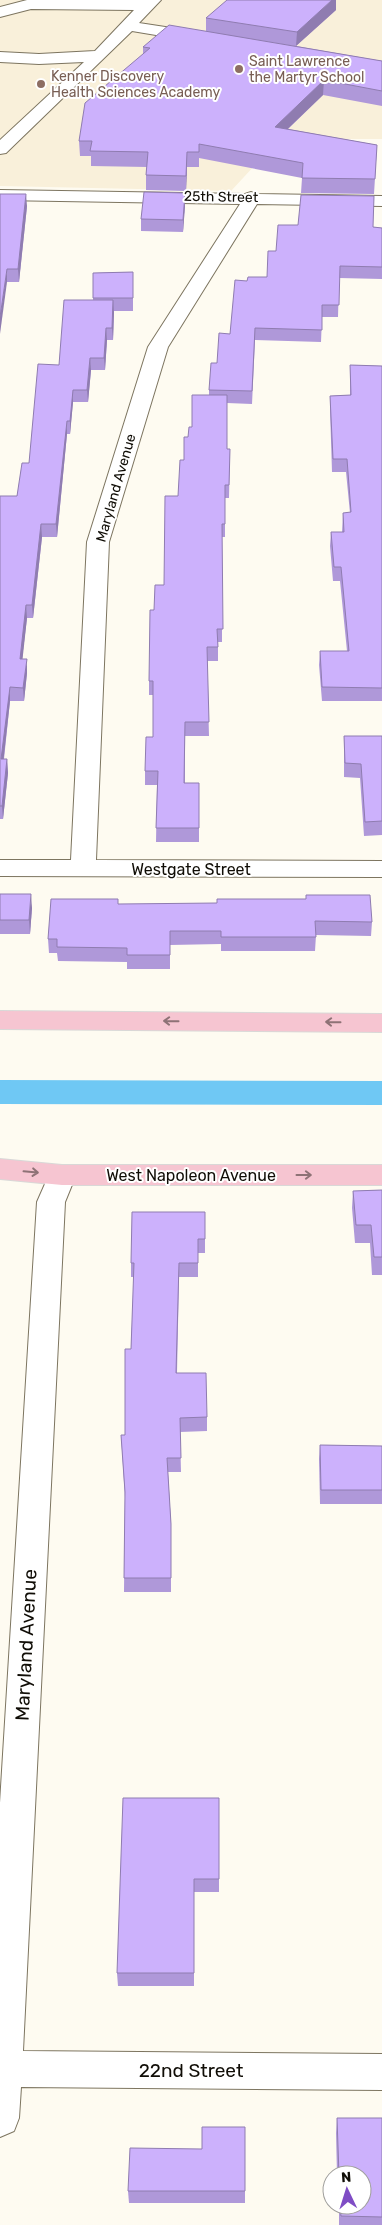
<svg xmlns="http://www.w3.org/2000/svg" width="382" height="2225" viewBox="0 0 382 2225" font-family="Rubik,sans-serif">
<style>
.education{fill:#f9f0da}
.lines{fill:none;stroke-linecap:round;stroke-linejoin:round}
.canal{fill:#6fc8f4;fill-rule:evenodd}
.minor-casing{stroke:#7d7560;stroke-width:2}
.major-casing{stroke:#d9d8d7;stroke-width:2}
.minor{fill:#fff;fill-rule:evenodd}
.major{fill:#f6c5d1;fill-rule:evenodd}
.wall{fill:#af98d9}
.shaded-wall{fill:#8f7cb0}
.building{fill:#ccb1fc;stroke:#8f7cb0}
.oneway{stroke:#8e7276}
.education-dot{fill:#8d6e63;stroke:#fff;stroke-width:2}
.labels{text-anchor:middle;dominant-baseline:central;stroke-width:4;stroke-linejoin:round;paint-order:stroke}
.far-education-label{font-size:14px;fill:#785e54;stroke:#fff;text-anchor:start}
.far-street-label{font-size:14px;fill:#100d06;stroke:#fff}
.street-label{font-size:16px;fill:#100d06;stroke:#fff}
.near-street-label{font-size:19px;fill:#100d06;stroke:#fff}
</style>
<rect width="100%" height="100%" fill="#fefbf1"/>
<polygon class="education" points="0,0 382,0 382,139 279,139 231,191 0,186"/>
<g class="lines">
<polygon class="canal" points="0,1080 382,1081 382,1105 0,1104"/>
<defs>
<g id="minor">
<polygon points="27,0 161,0 139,23 198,32 204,34 206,37 204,40 198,42 132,31 6,153 0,154 0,140 84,62 39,64 0,62 0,52 39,54 95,51 134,10 31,9 0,17 0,7"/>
<polygon points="0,190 245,194 251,192 258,194 382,196 382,206 257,204 168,347 109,542 96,860 382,861 382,877 0,876 0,860 71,860 87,542 148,347 240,204 0,200"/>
<polygon points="62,1165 72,1168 76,1175 65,1202 23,2051 382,2054 382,2090 21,2087 19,2118 14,2131 0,2137 0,1803 37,1202 52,1168"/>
</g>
<g id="major">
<polygon points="0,1011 382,1014 382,1032 0,1029"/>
<polygon points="0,1159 62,1165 382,1165 382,1185 62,1185 0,1179"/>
</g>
</defs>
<use href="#minor" class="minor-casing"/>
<use href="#major" class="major-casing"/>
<use href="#minor" class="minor"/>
<use href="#major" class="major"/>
</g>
<g class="wall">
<polygon points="336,10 296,46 382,61 382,106 323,95 288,129 377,145 374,194 301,193 302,178 199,158 199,167 187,167 186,191 146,190 146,175 147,167 91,166 91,156 80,156 79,141 143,54 143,47 206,31 206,18"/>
<polygon points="0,194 27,206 19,282 7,282"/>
<polygon points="185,205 183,232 141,231 141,219"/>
<polygon points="373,227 382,228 382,279 339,278 338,317 322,317 321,342 255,340 252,404 227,403 227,449 230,449 229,498 225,498 225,537 222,537 222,642 218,642 218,661 207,661 209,736 185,736 185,783 199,783 199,842 156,842 157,785 145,785 145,771 153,737 153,695 149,695 149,681 154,610 164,585 184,460 188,437 192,427 209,395 209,390 217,363 230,334 247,281 267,277 276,251"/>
<polygon points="133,272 133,311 114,311 113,340 107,340 105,370 91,370 88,402 73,402 70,434 67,434 57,537 42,537 33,618 27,618 22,659 27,673 24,701 10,701 4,759 7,759 8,773 3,819 0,819 0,822 0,496 17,496 29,463 59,365 93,300 93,273"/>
<polygon points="350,365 382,366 382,701 322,701 319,665 320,651 347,651 340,581 333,581 330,546 331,532 342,532 343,513 350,513 346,472 332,472 330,409 330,396 350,395"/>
<polygon points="344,736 382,736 382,835 364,836 360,778 344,777"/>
<polygon points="0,894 32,908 30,934 0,934"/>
<polygon points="118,904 372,922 371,936 316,935 315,951 221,951 221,944 170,945 170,969 127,969 127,962 58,961 57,953 49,953 48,939"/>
<polygon points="382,1190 382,1275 372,1275 370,1243 355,1243 352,1208 353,1191"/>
<polygon points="205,1212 205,1253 198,1253 198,1277 179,1277 177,1373 207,1417 207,1431 180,1432 181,1472 168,1472 171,1524 171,1592 124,1592 125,1498 121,1435 125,1435 131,1349 134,1277 131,1277 131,1263"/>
<polygon points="320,1445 382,1446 382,1504 320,1504 319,1459"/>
<polygon points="219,1798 219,1892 194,1892 194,1986 118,1986 117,1973"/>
<polygon points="337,2118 382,2118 382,2225 339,2225 339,2205 362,2205 362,2175 337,2175 336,2133"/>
<polygon points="128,2191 245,2191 245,2203 129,2203"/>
</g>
<g class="shaded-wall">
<polygon points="332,0 336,0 336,10 296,46 297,32"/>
<polygon points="324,80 323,95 275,141 275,127"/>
<polygon points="187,152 187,167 186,191 186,176"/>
<polygon points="185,193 185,205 183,232 183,220"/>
<polygon points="26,194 27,206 19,282 18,269"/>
<polygon points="7,269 7,282 0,334 0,317"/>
<polygon points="113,300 114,313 113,340 112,328"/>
<polygon points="106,328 107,340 105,370 104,358"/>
<polygon points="90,358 91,370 88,402 87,390"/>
<polygon points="73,390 73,402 70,434 70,421"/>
<polygon points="67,421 67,434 57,537 56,524"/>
<polygon points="41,524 42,537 33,618 32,605"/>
<polygon points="26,605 27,618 21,673 20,659"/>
<polygon points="27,659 27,673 24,701 23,688"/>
<polygon points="10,687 10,701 2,773 1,759"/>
<polygon points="7,759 8,773 3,819 2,806"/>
<polygon points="31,894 32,908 30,934 29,920"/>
</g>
<g class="building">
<polygon points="227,0 332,0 297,32 206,18"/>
<polygon points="169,25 382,61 382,91 324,80 275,127 377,145 375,179 302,178 303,163 199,144 199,152 187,152 186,176 146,175 148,152 90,151 92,141 79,141 85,103 150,48 143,47"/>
<polygon points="144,192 185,193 183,220 141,219"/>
<polygon points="0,194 26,194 18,269 7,269 0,317"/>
<polygon points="301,195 374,196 373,227 382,228 382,267 340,266 339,305 322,305 322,330 255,328 252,391 209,390 211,363 217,363 219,333 230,334 235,280 247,281 248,277 267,277 268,251 276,251 278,225 298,225"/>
<polygon points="133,272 133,298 93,298 93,273"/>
<polygon points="64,300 113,300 112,328 106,328 104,358 90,358 87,390 73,390 70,421 67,421 56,524 41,524 32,605 26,605 20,659 27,659 23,688 10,687 1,759 7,759 2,806 0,806 0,496 17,496 22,463 29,463 38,364 59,365"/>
<polygon points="350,365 382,366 382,688 322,687 320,651 349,651 341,567 334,567 331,532 344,532 343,513 351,512 347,459 333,459 330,396 351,395"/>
<polygon points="192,395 227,395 227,449 230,449 229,485 225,485 225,524 222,524 223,629 217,629 218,647 207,647 209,722 185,722 184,783 199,783 199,828 156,828 158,771 145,771 146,737 153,737 153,681 149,681 150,610 154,610 155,585 164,585 165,496 178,496 180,460 184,460 184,437 188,437 189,427 192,427"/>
<polygon points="344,736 382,736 382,821 365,822 361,764 345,763"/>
<polygon points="0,894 31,894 29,920 0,920"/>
<polygon points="306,895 370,895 372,922 315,921 316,937 221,937 221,931 170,931 170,955 127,955 127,948 57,947 57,939 48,939 51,899 118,899 118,904 217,903 217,899 306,899"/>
<polygon points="382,1190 382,1257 374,1257 371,1225 356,1225 353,1191"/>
<polygon points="132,1212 205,1212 205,1239 198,1239 198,1263 179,1263 176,1373 206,1373 207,1417 180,1418 181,1458 167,1458 171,1524 171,1578 124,1578 125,1492 121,1435 125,1435 125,1349 131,1349 134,1263 131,1263"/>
<polygon points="320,1445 382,1446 382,1490 321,1490"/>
<polygon points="123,1798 219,1798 219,1879 194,1879 194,1973 117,1973"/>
<polygon points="337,2118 382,2118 382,2217 341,2216 340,2205 362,2205 362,2175 339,2175"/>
<polygon points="202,2127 245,2127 245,2191 128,2191 130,2148 202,2149"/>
</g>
<defs><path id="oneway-shaft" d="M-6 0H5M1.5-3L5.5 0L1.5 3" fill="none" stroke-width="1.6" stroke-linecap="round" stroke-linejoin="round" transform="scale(1.25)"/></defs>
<g class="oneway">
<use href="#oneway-shaft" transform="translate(171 1021) rotate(-179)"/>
<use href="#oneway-shaft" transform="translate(333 1022) rotate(-179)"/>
<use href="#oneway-shaft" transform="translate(31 1172) rotate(5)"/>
<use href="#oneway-shaft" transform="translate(304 1175)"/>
</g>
<g class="education-dot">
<circle cx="239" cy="69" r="5"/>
<circle cx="41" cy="84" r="5"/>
</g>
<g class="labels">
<g class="far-education-label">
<text x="249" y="61">Saint Lawrence<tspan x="249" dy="16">the Martyr School</tspan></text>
<text x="51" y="76">Kenner Discovery<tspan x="51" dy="16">Health Sciences Academy</tspan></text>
</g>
<g class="far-street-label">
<text transform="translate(221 197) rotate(1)">25th Street</text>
<text transform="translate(116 488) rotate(-74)">Maryland Avenue</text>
</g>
<g class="street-label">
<text x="191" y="869">Westgate Street</text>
<text x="191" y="1175">West Napoleon Avenue</text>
</g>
<g class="near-street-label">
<text transform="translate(26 1645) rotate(-87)">Maryland Avenue</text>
<text x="191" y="2070">22nd Street</text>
</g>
</g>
<g transform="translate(347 2190) rotate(356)"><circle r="24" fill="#ffffff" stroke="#9f9e9b"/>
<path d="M0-4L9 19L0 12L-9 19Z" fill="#7f4dc5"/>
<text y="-8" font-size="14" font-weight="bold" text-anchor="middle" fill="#100d06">N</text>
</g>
</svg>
